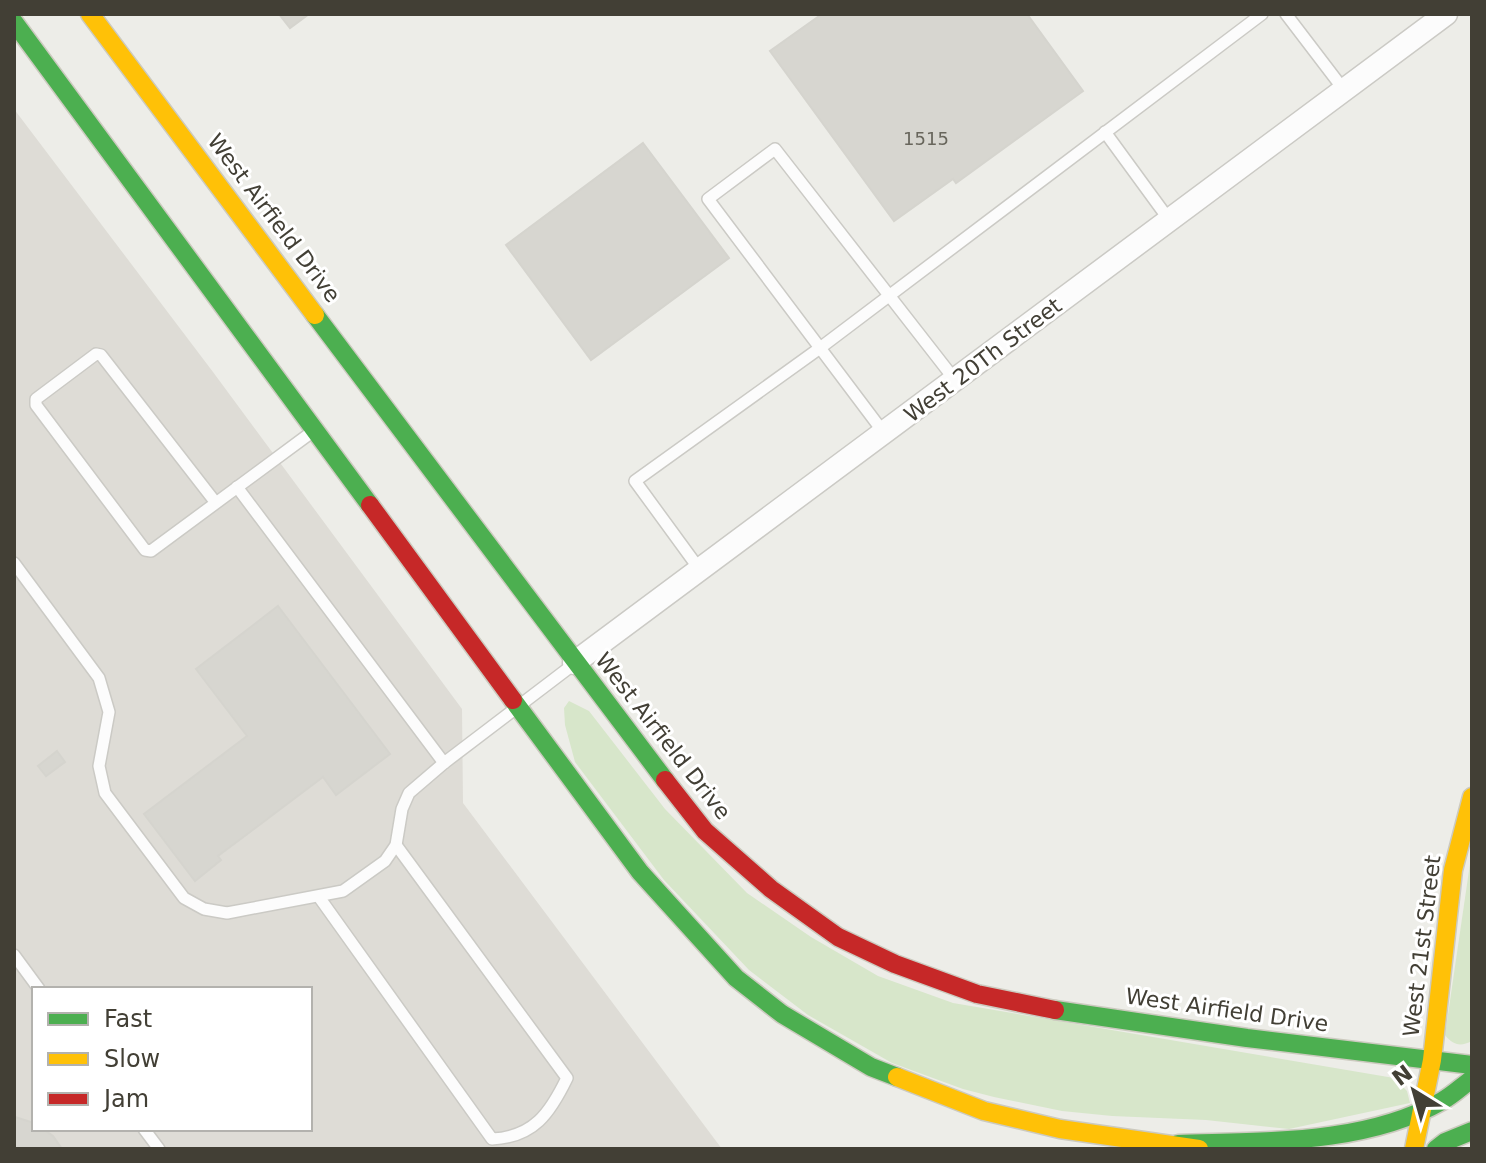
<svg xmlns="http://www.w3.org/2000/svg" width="1486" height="1163" viewBox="0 0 1486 1163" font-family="'DejaVu Sans',sans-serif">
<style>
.industrial{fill:#dedcd6;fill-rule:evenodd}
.green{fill:#d7e6ca}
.building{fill:#d7d6d0;stroke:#d5d4ce;stroke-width:2}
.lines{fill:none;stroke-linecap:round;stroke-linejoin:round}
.lane-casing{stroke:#cbcac5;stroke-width:14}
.street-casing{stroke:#cbcac5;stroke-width:25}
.fast-casing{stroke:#cccabf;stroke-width:21}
.slow-casing{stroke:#cccabf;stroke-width:21}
.jam-casing{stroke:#cccabf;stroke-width:21}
.lane{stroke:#fcfcfc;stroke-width:11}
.street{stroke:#fcfcfc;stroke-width:22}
.fast{stroke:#4caf50;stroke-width:18}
.slow{stroke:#ffc107;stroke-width:18}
.jam{stroke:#c62828;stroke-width:18}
.labels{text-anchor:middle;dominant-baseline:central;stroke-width:6;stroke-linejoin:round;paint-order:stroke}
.number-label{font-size:18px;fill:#68665c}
.street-label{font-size:22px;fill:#423f35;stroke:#fff}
</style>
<rect width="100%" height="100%" fill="#edede8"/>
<path class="industrial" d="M14,109L213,372L462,709L463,803L722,1149H14ZM34,989H310V1129H34Z"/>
<g class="green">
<polygon points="569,701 589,711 665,809 747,893 811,937 878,976 953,1003 1394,1078 1407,1091 1410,1103 1289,1129 1206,1120 1112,1116 1062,1111 994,1097 963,1089 892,1063 808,1015 749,970 664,880 575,762 565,725 564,708"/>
<path d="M1472,850V1041C1460,1047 1453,1045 1445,1035Z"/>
</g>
<g class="building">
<polygon points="279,14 309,14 290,28"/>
<polygon points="822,14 1027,14 1083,91 956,183 953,179 894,221 770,51"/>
<polygon points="643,143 729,258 591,360 506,245"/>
<polygon points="278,606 390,754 336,795 323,777 218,856 221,860 195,881 144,814 247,736 196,669"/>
<polygon points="57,751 65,762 46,776 38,766"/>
<polygon points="15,1117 34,1123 34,1129 43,1129 53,1136 62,1149 14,1149"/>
</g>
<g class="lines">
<defs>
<g id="lane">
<polyline points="1286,14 1344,90"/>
<polyline points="1105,132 1170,221"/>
<polyline points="884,433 708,199 775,149 955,380"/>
<polyline points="237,487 444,763 574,664"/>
<polyline points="216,503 101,355 96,354 36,399 36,405 145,550 151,551 312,432"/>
<polyline points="14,563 99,678 109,712 99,766 105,793 184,898 204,909 227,913 343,891 385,861 396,845 402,809 409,793 444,763"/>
<polyline points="700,570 635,481 820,348 1262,14"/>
<path d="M319,897L492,1139C534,1137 550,1113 567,1078L396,845"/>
<polyline points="14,955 39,989"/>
<polyline points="144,1129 159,1149"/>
</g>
<polyline id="street" points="574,663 1446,14"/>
<g id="fast">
<polyline points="14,22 370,505"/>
<polyline points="315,315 665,780"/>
<polyline points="513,700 640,872 736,978 782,1014 871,1067 897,1077"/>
<polyline points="1055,1010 1247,1038 1472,1065"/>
<path d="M1178,1144C1265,1141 1364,1145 1442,1101C1453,1095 1462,1086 1472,1079"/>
<polyline points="1436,1149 1445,1142 1472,1131"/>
</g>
<g id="slow">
<polyline points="90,14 315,315"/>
<polyline points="897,1077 984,1111 1060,1129 1199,1149"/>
<polyline points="1414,1149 1432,1060 1453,870 1472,797"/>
</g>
<g id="jam">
<polyline points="370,505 513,700"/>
<polyline points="665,780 705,831 771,889 838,937 895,964 977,994 1055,1010"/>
</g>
</defs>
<use href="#lane" class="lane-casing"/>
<use href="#street" class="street-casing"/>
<use href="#fast" class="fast-casing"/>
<use href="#slow" class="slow-casing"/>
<use href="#jam" class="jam-casing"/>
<use href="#lane" class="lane"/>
<use href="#street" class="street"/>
<use href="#fast" class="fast"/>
<use href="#slow" class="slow"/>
<use href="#jam" class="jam"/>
</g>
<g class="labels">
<g class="number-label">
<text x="926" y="138">1515</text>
</g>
<g class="street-label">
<text transform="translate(274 218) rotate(53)">West Airfield Drive</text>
<text transform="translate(983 360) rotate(-37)">West 20Th Street</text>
<text transform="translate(663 736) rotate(52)">West Airfield Drive</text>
<text transform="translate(1422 946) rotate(-83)">West 21st Street</text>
<text transform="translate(1227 1010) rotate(8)">West Airfield Drive</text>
</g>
</g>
<rect width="1486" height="1163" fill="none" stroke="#423f35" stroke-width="32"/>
<rect x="32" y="987" width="280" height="144" fill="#ffffff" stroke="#b3b2ae" stroke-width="2"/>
<rect x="48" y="1013" width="40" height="12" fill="#4caf50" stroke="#b3b2ae" stroke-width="2"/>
<text x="104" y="1027" font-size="24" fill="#423f35">Fast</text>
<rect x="48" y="1053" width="40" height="12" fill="#ffc107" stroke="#b3b2ae" stroke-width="2"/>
<text x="104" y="1067" font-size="24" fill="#423f35">Slow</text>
<rect x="48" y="1093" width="40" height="12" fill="#c62828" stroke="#b3b2ae" stroke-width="2"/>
<text x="104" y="1107" font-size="24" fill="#423f35">Jam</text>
<g transform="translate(1414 1091) rotate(323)" stroke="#ffffff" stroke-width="6" paint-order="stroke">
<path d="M0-6L14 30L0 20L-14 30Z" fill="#423f35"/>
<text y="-12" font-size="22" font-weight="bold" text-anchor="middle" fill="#423f35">N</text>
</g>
</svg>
